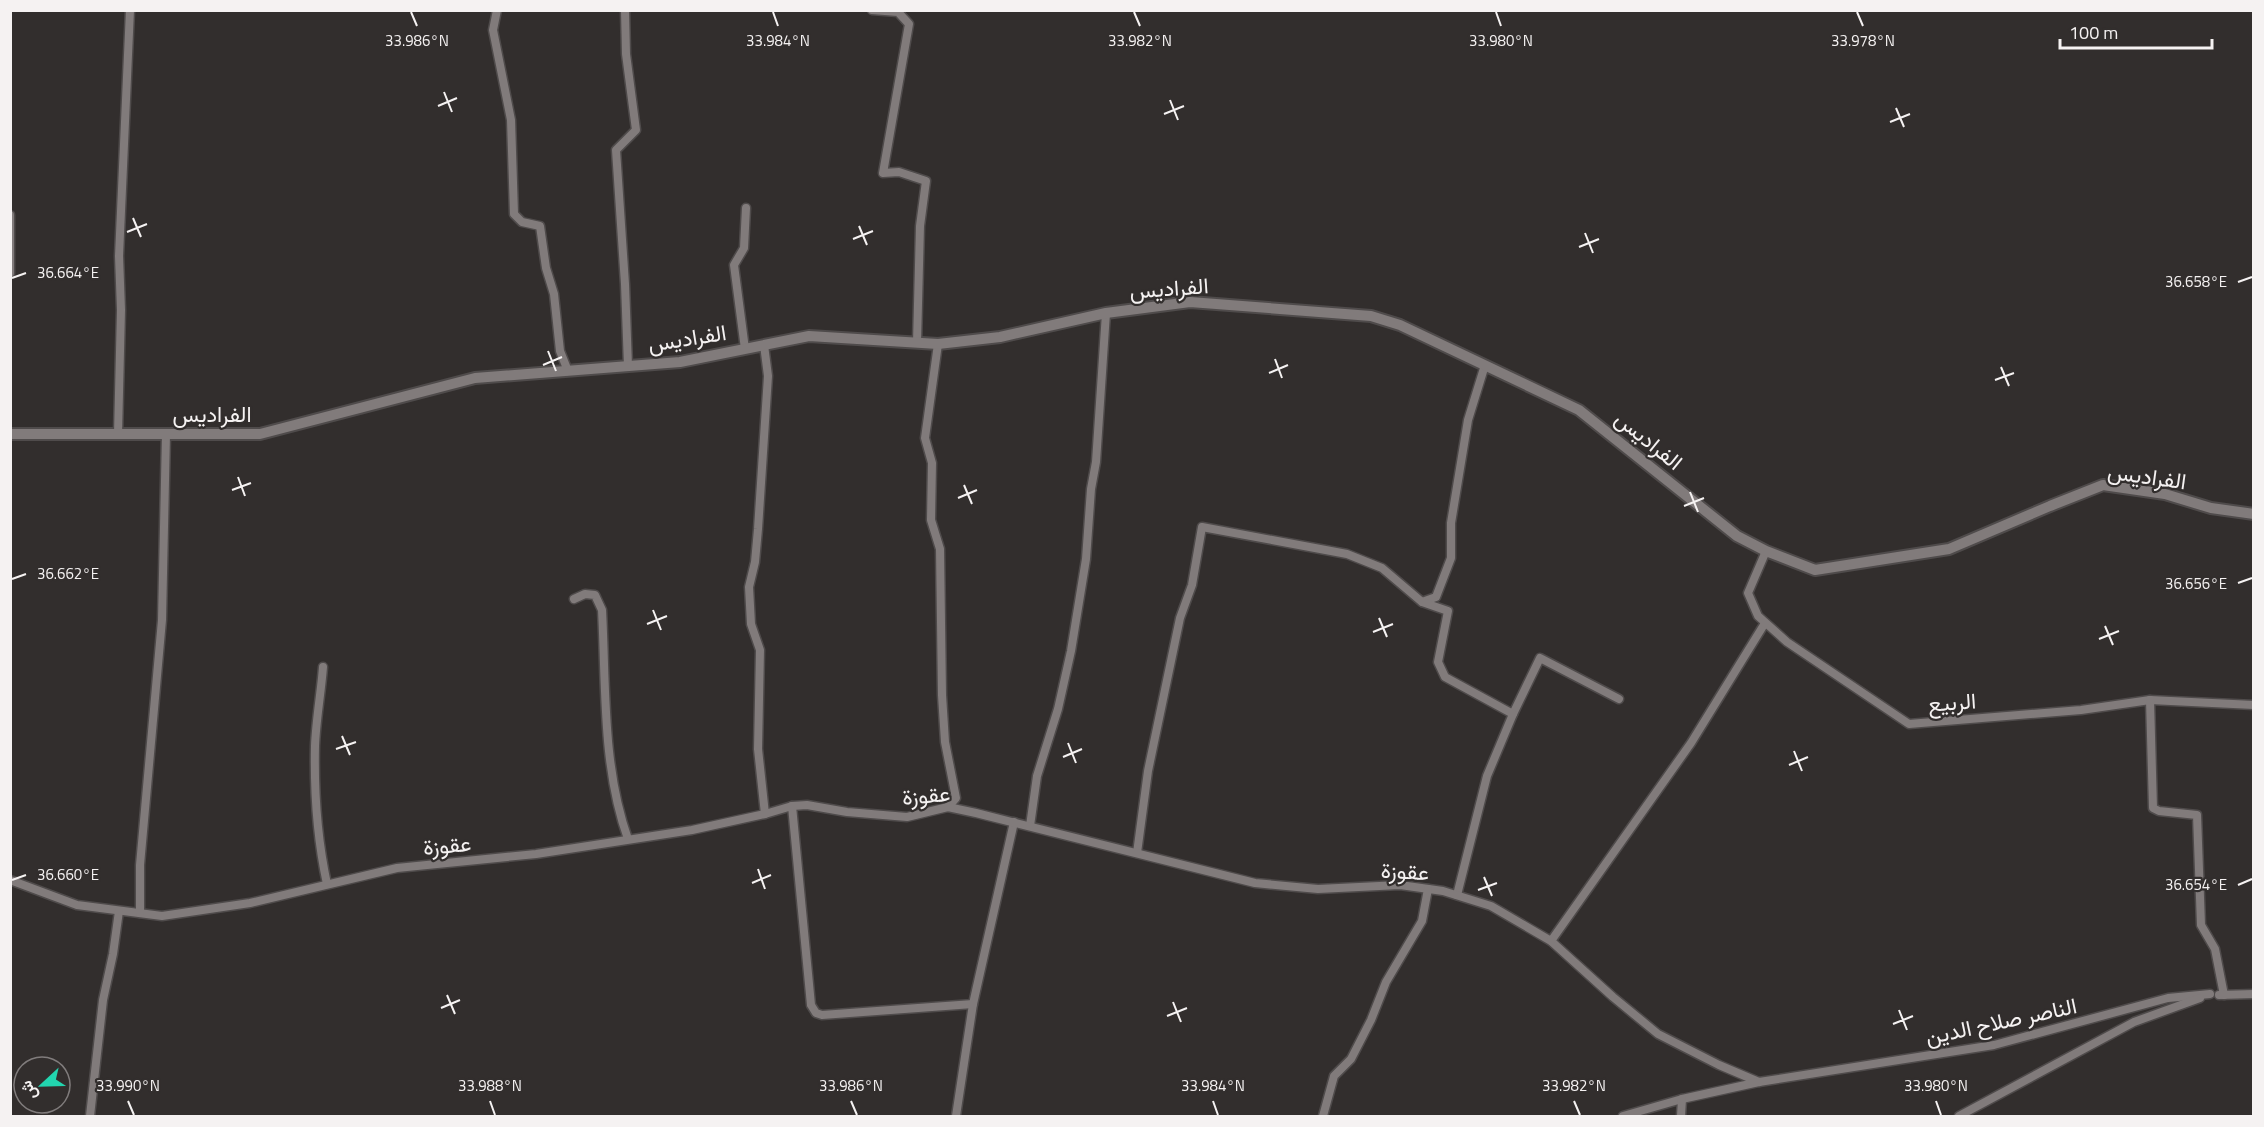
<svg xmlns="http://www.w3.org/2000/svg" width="2264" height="1127" viewBox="0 0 2264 1127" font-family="'Titillium Web',Vazirmatn,sans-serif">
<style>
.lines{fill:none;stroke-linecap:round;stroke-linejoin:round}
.minor-casing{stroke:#4f4b4b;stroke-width:11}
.tertiary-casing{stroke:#4f4b4b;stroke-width:14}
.minor{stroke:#817b7b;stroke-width:8}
.tertiary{stroke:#817b7b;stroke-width:10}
.ticks{fill:none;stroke:#f5f2f2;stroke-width:2}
.labels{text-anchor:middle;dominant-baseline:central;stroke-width:4.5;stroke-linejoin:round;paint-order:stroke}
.street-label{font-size:22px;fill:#f5f2f2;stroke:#322e2d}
.ticks-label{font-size:15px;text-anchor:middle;fill:#f5f2f2;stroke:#322e2d;stroke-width:4.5;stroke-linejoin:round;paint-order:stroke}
</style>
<rect width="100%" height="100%" fill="#322e2d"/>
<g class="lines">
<defs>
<g id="minor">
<polyline points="497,10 493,30 511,120 514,214 522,222 540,226 546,268 554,294 560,351 568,371"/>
<polyline points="625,10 626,54 636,130 616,150 625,284 628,366"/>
<polyline points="872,10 898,12 909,24 883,173 899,172 926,181 920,226 917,343"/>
<polyline points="10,215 10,273"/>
<polyline points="938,344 925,438 932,463 931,520 940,549 942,695 945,742 956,798 948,807"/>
<polyline points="764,345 768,376 758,529 755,562 749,587 751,624 760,650 758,749 765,814"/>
<polyline points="745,349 734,265 744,248 746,208"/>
<polyline points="118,434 121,310 119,256 130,10"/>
<polyline points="1766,551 1748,593 1758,616 1787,642 1909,724 2081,710 2150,700 2254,705"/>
<path d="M574,599L585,594L595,595L602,610C606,685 602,767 628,839"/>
<polyline points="1422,602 1436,597 1451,558 1451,523 1468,420 1485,365"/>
<path d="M323,667C321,693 316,720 315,746C314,792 317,838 327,884"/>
<polyline points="2150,700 2153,808 2159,811 2197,815 2201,925 2215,949 2224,995"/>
<polyline points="1513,714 1540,658 1619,699"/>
<polyline points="792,806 811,1005 816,1013 822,1015 973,1004 1014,822"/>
<polyline points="1030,826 1037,776 1058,709 1071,651 1086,559 1091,489 1096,462 1106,313"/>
<polyline points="1137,853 1148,771 1180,618 1192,585 1202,527 1347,554 1382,568 1422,602 1448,611 1438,662 1445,677 1513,714 1487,776 1457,895"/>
<polyline points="10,880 77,905 162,916 250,903 397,868 536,854 692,830 765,814 792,806 807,805 847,812 907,817 948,807 976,813 1255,883 1318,889 1400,885 1443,891 1491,906 1551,941 1613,997 1658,1034 1719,1065 1759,1082"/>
<polyline points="140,913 140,865 162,620 166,434"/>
<polyline points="1551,941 1691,743 1765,623"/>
<polyline points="2219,995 2254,994"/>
<polyline points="90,1116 103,1000 113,954 119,911"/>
<polyline points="956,1116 973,1004"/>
<polyline points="1323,1116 1334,1076 1351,1059 1371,1020 1386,982 1422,921 1428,889"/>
<polyline points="1623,1116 1682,1099 1759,1082 1994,1045 2168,998 2210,994"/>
<polyline points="1681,1116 1682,1099"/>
<polyline points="1959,1116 2134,1022 2200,998"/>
</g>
<polyline id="tertiary" points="10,434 260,434 475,378 680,362 809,336 938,344 1000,337 1106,313 1190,302 1371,316 1400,325 1579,410 1737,536 1766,551 1815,570 1949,549 2050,506 2103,485 2165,494 2211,508 2254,514"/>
</defs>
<use href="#minor" class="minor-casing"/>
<use href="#tertiary" class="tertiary-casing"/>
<use href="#minor" class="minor"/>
<use href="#tertiary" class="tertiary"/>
</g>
<path class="ticks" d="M411,12L417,26M773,12L778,26M1134,12L1140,26M1496,12L1501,26M1857,12L1863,26M444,92L452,112M1170,100L1178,120M438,106L457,98M1896,108L1904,127M1164,114L1184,106M1890,122L1910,114M133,218L141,237M859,226L867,245M127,232L147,224M1585,233L1593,253M853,239L873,231M1579,247L1599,239M12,278L26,273M2238,282L2252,277M548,351L556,371M1275,359L1282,378M543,365L562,357M2001,367L2009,386M1269,373L1288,365M1995,380L2014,373M238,477L245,496M964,485L972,504M232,490L251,483M1690,492L1698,512M958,498L977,490M1684,506L1704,498M12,579L26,574M2238,583L2252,578M653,610L661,630M1379,618L1387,637M647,624L667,616M2105,626L2113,645M1373,632L1393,624M2099,639L2119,631M342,736L350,755M1068,743L1076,763M336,749L356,742M1794,751L1802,771M1063,757L1082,749M1789,765L1808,757M758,869L765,889M1484,877L1492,896M12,880L26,875M752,883L771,875M2238,885L2252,879M1478,890L1497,883M447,995L455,1014M1173,1002L1181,1022M441,1008L460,1000M1899,1010L1907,1030M1167,1016L1187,1008M1893,1024L1913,1016M128,1101L134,1115M490,1101L495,1115M851,1101L857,1115M1213,1101L1218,1115M1574,1101L1580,1115M1936,1101L1941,1115"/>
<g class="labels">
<g class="street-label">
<text transform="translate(1169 288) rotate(-4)">الفراديس</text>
<text transform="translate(687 338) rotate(-9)">الفراديس</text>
<text x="212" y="414">الفراديس</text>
<text transform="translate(1649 440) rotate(39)">الفراديس</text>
<text transform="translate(2147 476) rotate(8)">الفراديس</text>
<text transform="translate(1952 702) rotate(-4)">الربيع</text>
<text transform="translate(926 795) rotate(-5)">عقوزة</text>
<text transform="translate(447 845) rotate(-5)">عقوزة</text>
<text transform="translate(1405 871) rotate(3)">عقوزة</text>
<text transform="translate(2001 1021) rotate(-12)">الناصر صلاح الدين</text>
</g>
</g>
<g class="ticks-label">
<text x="417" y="46">33.986°N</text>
<text x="778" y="46">33.984°N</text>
<text x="1140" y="46">33.982°N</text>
<text x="1501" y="46">33.980°N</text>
<text x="1863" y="46">33.978°N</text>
<text x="68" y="278">36.664°E</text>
<text x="2196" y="287">36.658°E</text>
<text x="68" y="579">36.662°E</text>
<text x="2196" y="589">36.656°E</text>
<text x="68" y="880">36.660°E</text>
<text x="2196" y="890">36.654°E</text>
<text x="128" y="1091">33.990°N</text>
<text x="490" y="1091">33.988°N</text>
<text x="851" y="1091">33.986°N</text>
<text x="1213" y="1091">33.984°N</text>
<text x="1574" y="1091">33.982°N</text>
<text x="1936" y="1091">33.980°N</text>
</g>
<rect width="2264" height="1127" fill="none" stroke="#f5f2f2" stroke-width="24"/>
<g transform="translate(42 1085) rotate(248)"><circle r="28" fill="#322e2d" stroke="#807c7c" stroke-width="1.5"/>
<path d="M0-4.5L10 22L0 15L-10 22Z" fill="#22d5af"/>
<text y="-9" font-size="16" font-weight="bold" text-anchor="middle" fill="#f5f2f2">ش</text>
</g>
<path d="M2060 39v9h152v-9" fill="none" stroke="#f5f2f2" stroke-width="3"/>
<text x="2069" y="39" font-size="18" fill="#f5f2f2" stroke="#322e2d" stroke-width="4.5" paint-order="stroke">100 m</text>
</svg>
